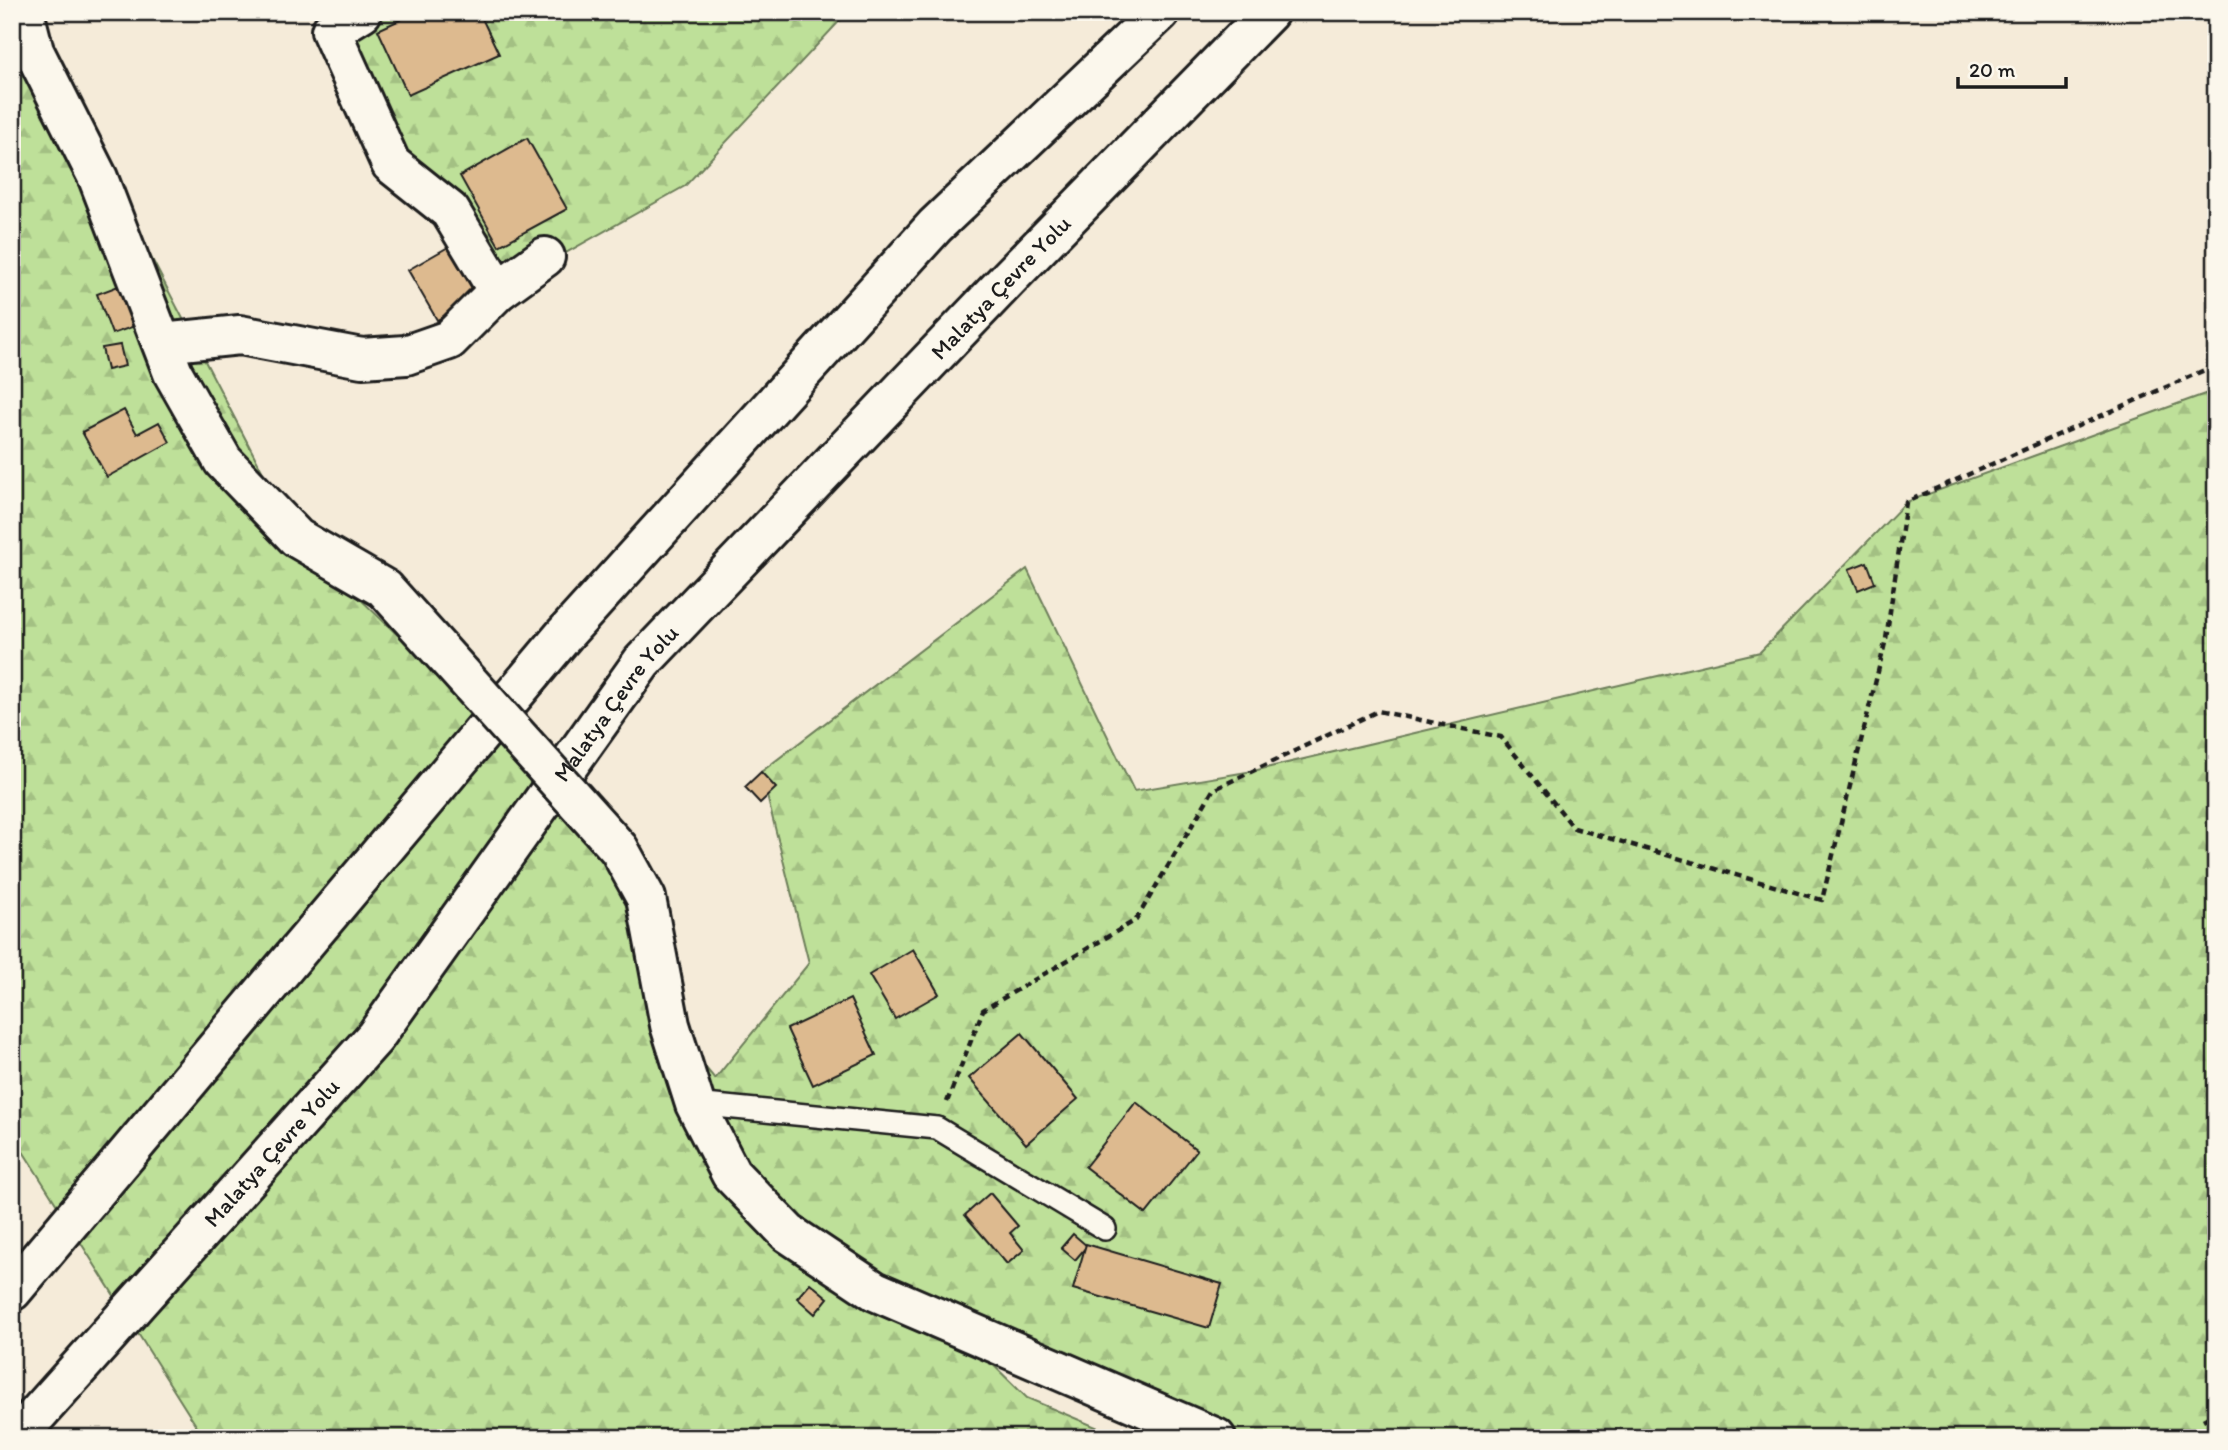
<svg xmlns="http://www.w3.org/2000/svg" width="2228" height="1450" viewBox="0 0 2228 1450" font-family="Itim,sans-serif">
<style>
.forest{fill:url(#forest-firs);stroke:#6d7e5a;stroke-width:2}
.building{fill:#ddba8f;stroke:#1c1c1c;stroke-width:2}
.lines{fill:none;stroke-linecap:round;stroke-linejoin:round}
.service-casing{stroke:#1c1c1c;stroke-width:26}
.minor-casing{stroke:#1c1c1c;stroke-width:44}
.trunk-casing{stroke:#1c1c1c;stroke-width:44}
.path{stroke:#1c1c1c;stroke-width:4.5;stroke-dasharray:7 5;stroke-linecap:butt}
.service{stroke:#fbf7ec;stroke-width:21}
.minor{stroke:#fbf7ec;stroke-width:38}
.trunk{stroke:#fbf7ec;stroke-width:38}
.minor-bridge-casing{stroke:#1c1c1c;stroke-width:44;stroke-linecap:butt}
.minor-bridge{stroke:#fbf7ec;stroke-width:38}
.labels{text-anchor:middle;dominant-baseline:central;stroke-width:7;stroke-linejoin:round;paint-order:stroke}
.street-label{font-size:23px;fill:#1c1c1c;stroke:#fbf7ec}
</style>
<defs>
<pattern id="forest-firs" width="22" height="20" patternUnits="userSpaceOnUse" patternTransform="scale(1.75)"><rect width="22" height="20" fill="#bee099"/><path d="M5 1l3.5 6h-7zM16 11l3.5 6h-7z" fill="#a3c083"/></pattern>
</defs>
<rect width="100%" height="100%" fill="#f5ebd9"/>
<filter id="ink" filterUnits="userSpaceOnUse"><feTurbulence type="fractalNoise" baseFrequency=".0143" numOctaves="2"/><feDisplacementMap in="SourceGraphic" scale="14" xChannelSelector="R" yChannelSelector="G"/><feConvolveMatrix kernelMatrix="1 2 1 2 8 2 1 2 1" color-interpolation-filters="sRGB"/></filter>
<g filter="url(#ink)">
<g class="forest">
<polygon points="12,12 24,13 297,538 619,849 670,1025 715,1079 809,963 761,772 1027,569 1134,791 1253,771 1760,652 1906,502 2216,390 2216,1438 1223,1438 926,1299 1027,1398 1122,1438 204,1438 12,1134"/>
<polygon points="362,12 848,12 685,186 498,291 357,88 331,31"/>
</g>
<g class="building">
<polygon points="417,12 479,12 499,54 408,95 378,30"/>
<polygon points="527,138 567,209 499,246 460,176"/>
<polygon points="450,246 479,296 437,320 408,270"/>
<polygon points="121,285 135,326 112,334 97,294"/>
<polygon points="120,345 125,366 107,370 102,348"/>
<polygon points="124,410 137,434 159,422 170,442 107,477 82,432"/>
<polygon points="1867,562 1875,583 1858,590 1849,569"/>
<polygon points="761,772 776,788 760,803 745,787"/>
<polygon points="913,949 939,994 895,1019 869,975"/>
<polygon points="850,999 876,1055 813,1085 787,1029"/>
<polygon points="1022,1033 1078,1099 1026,1144 969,1078"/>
<polygon points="1136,1102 1197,1150 1146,1214 1085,1167"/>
<polygon points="990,1193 1018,1226 1010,1233 1024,1250 1007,1264 965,1215"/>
<polygon points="1073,1234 1087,1246 1075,1260 1061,1248"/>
<polygon points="1086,1244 1222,1284 1209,1328 1073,1289"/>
<polygon points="810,1283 828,1298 815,1314 797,1298"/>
</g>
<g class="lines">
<defs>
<polyline id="service" points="695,1104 937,1128 1105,1229"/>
<g id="minor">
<polyline points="24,12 34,51 98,178 173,373 223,461 297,538 385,589"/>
<polyline points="362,12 331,31 391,164 450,211 498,291"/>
<polyline points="162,343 240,335 362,358 406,355 449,340 498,291 545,257"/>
<polyline points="619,849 646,898 670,1025 695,1104 731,1174 788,1233 875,1291 1216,1438"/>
</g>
<g id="trunk">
<polyline points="12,1291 565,634 935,226 1160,12"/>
<path id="s1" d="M16,1438L375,1037L642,662L1008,279L1269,12"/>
</g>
</defs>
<use href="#service" class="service-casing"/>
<use href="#minor" class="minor-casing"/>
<use href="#trunk" class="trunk-casing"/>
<g class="path">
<polyline points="947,1102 983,1010 1136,920 1213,790 1378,711 1501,737 1574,828 1822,900 1886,639 1906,502 2216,365"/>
<polyline points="2203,1420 2216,1413"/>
</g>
<use href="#service" class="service"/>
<use href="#minor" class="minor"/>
<use href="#trunk" class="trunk"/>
<defs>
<polyline id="minor-bridge" points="385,589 619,849"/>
</defs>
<use href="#minor-bridge" class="minor-bridge-casing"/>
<use href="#minor-bridge" class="minor-bridge"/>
</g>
</g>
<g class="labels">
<g class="street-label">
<text stroke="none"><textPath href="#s1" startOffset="1517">Malatya Çevre Yolu</textPath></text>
<text stroke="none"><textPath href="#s1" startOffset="950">Malatya Çevre Yolu</textPath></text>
<text stroke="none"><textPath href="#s1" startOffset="383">Malatya Çevre Yolu</textPath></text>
</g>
</g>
<rect width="2228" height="1450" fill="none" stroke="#fbf7ec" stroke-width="42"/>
<rect x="21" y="21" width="2186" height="1408" fill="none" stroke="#1c1c1c" stroke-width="2.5" filter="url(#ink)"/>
<path d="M1958 77v10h108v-10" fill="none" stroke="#1c1c1c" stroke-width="3.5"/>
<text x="1969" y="77" font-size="21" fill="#1c1c1c" stroke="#fbf7ec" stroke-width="5" paint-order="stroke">20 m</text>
</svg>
